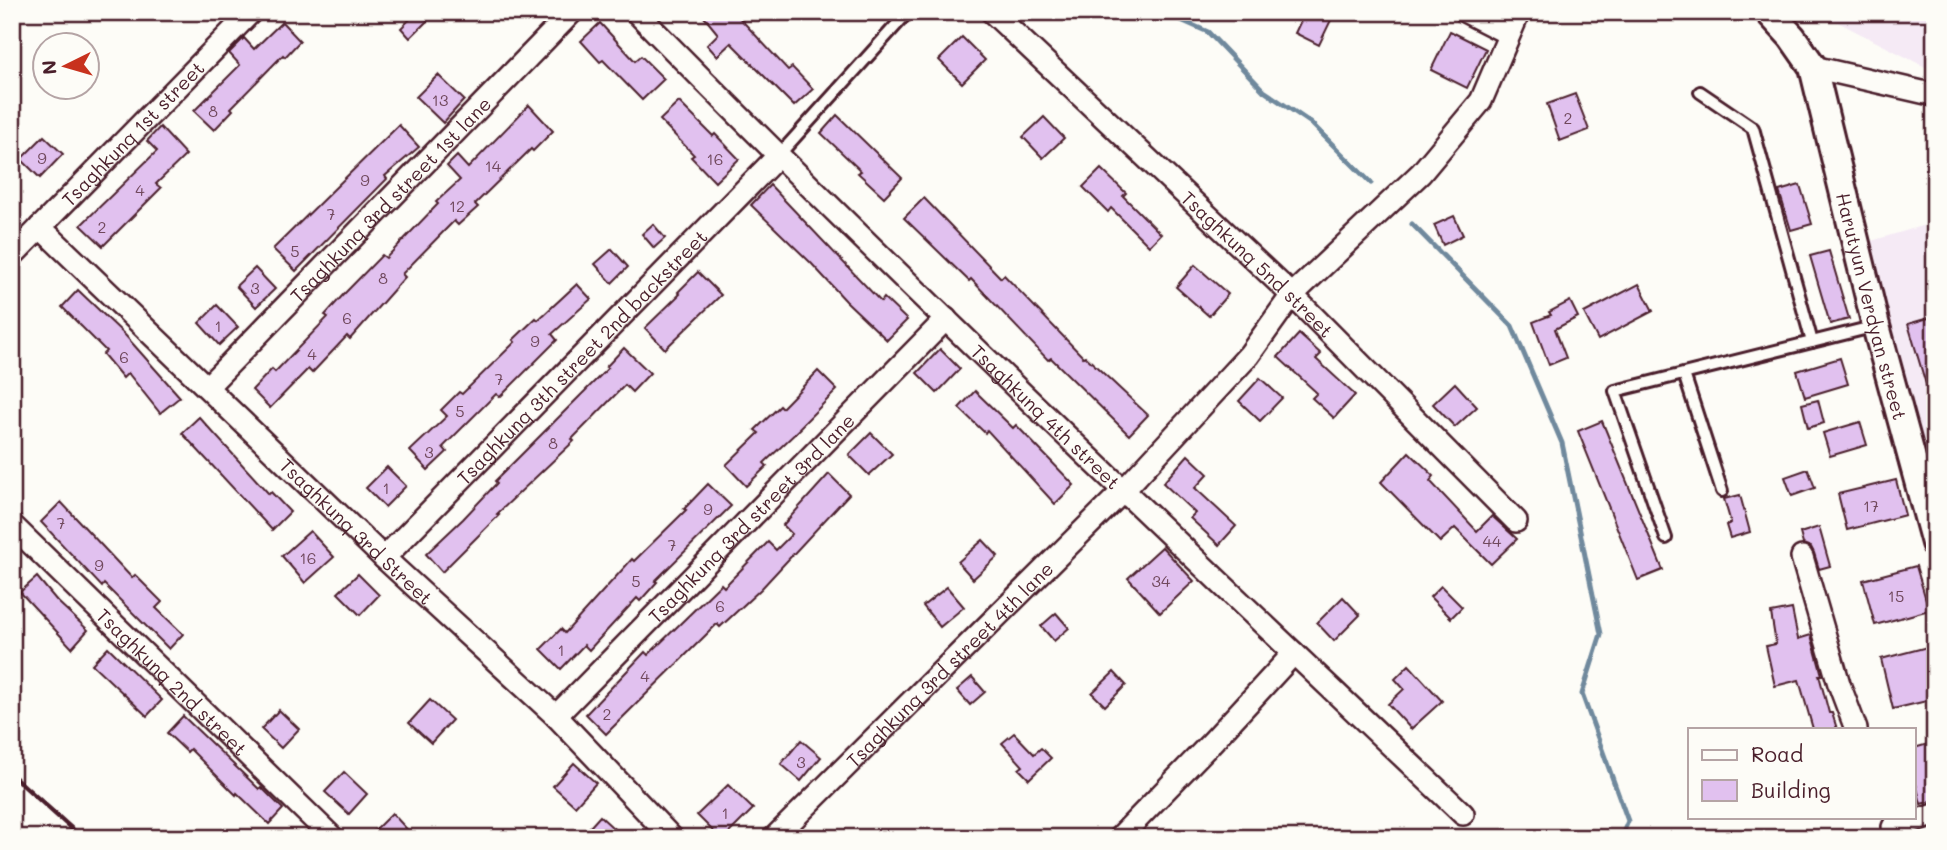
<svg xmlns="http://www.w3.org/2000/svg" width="1947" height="850" viewBox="0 0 1947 850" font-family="Mali,sans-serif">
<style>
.built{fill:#f5eaf5}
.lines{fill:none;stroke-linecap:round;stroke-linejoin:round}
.stream{stroke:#6f899d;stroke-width:5}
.building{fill:#e1c1ef;stroke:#4a1f2b;stroke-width:2}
.service-casing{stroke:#4a1f2b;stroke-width:16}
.minor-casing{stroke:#4a1f2b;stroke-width:26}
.tertiary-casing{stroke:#4a1f2b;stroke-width:32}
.service{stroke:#fdfcf7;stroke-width:10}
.minor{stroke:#fdfcf7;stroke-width:21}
.tertiary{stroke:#fdfcf7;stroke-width:26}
.rail{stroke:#4a1f2b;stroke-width:5}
.labels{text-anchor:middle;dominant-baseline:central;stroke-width:6;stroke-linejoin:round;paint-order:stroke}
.number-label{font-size:16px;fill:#70485c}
.street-label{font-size:19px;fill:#4a1f2b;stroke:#fdfcf7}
</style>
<rect width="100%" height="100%" fill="#fdfcf7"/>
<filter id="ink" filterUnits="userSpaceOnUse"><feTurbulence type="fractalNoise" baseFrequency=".0143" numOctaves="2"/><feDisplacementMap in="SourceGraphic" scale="14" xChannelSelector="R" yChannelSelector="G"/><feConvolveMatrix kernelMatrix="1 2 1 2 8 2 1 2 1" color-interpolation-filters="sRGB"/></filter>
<g filter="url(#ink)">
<g class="built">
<polygon points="1818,12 1935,12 1935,72"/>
<polygon points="1935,222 1935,443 1925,445 1868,242"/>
</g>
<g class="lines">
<g class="stream">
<polyline points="1163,12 1208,32 1264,91 1311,123 1371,183"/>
<polyline points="1412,224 1512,326 1562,443 1601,634 1582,694 1628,821 1621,838"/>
</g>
</g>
<g class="building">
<polygon points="417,12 428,20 410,38 401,28"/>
<polygon points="700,12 734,12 788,70 792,67 813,89 794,106 731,43 717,56 707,45 718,34"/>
<polygon points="1305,12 1322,12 1332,18 1319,45 1295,33"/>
<polygon points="282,22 300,41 285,57 283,55 231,108 233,110 214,130 194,111 240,65 229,53 244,38 254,49"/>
<polygon points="600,23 635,61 641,56 664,79 642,100 603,60 600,62 581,41"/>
<polygon points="1450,31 1486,49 1467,88 1431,70"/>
<polygon points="962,37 985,60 962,83 939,60"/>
<polygon points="438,75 464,100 443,123 416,97"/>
<polygon points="1575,94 1589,130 1560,141 1547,104"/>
<polygon points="679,102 713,136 715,134 739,159 715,182 691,157 694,155 660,120"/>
<polygon points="529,105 553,131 533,151 531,149 475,204 478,207 458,225 454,221 402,274 405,277 350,339 347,336 312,373 308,369 270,408 252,390 272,369 275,372 328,317 325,315 343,295 382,255 386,258 438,204 436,202 460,180 447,166 457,156 468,168"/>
<polygon points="837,115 902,178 884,197 858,173 861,171 821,133"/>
<polygon points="1044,117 1064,138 1043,158 1023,137"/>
<polygon points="399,125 419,147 385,176 387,179 296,271 273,249"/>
<polygon points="160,127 186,155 156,184 161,188 103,246 81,225 157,151 147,141"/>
<polygon points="44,136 63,154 40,178 21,159"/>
<polygon points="1101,169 1126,193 1123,196 1161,234 1149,246 1111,208 1108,212 1083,187"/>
<polygon points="770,185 881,302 884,298 907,320 887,340 846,301 811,263 751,205"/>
<polygon points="1800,185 1812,224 1791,230 1779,191"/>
<polygon points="924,198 1001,278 1004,275 1083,357 1085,356 1148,415 1129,435 1051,358 1048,360 971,279 969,281 904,218"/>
<polygon points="1454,216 1463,235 1443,245 1434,225"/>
<polygon points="653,224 665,238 654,248 642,234"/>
<polygon points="612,249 628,267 612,283 595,264"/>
<polygon points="1829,251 1849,319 1830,324 1810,256"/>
<polygon points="1195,265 1228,294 1209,316 1176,287"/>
<polygon points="255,268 275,289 256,307 236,286"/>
<polygon points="698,272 721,295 665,349 645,328 680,294 678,292"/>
<polygon points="577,284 591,299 552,334 557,340 500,397 496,394 443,447 447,452 428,470 410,451 447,416 441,410 459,392 462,394 515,342 513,340 536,318 538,320"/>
<polygon points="1639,284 1653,311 1598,340 1584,313"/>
<polygon points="78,290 125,335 180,397 160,413 128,373 123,378 103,354 106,351 62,307"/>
<polygon points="1570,301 1578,317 1555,329 1566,358 1549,365 1533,322 1551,315 1549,312"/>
<polygon points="217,305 238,327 219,345 199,323"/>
<polygon points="1935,316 1935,401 1931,401 1908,324"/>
<polygon points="1299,334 1321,354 1316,359 1355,395 1334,418 1312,398 1317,393 1278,357"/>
<polygon points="624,348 650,373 632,392 625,385 572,439 574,441 497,514 499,515 442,572 426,554 463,519 497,483 495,481 608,368 606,367"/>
<polygon points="940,349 960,369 937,393 917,373"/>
<polygon points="1840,358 1848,384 1805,397 1797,371"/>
<polygon points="818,371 837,390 800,427 801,428 764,463 767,466 746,486 726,465 759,433 755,430 780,406 782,408"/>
<polygon points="1260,378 1282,398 1260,421 1239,401"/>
<polygon points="1455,383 1477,407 1455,427 1433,404"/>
<polygon points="975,391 1013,428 1016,425 1074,485 1055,504 987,430 985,433 959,408"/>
<polygon points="1818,400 1824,423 1808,428 1802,404"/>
<polygon points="199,417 269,494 271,492 290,512 272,530 182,433"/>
<polygon points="1602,421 1663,570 1638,580 1578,431"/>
<polygon points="1860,422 1867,445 1830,456 1823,433"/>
<polygon points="871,433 892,454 869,475 849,455"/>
<polygon points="1409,452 1434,476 1430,481 1477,531 1492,516 1517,539 1491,564 1455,528 1440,542 1381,482"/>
<polygon points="1188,455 1208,474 1195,488 1236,526 1219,545 1190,518 1195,513 1163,483"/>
<polygon points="387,467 406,486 385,507 366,488"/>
<polygon points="1808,469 1815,488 1792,496 1785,477"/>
<polygon points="829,474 849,494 761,589 720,627 717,624 606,734 586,714 645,652 648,655 721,584 724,587 768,542 776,550 792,534 783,525"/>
<polygon points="1896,480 1905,515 1847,530 1838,494"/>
<polygon points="708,484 731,506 655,581 657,582 640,601 637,598 589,650 584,645 561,669 541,649 561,629 565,633 632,559 634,561 686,510 684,509"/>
<polygon points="1740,495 1750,532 1730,538 1726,525 1731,523 1724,499"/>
<polygon points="61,502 132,578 135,575 162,602 156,608 183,634 169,649 104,584 102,587 41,522"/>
<polygon points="1819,527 1830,566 1819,569 1814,553 1811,547 1803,544 1800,533"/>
<polygon points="310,531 334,557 305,583 282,556"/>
<polygon points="983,540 998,556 973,579 958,562"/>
<polygon points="1162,547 1194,581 1160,613 1128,578"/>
<polygon points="1916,566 1929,610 1875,625 1863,580"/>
<polygon points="358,574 379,595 360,615 338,593"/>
<polygon points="37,577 57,601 88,630 72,648 20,592"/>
<polygon points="1441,586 1462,607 1451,618 1430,597"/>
<polygon points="947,587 964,607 940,627 923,606"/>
<polygon points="1343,597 1360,615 1334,641 1317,623"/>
<polygon points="1792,609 1798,639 1811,635 1822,675 1819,675 1829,713 1832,713 1837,729 1813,729 1799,680 1775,686 1766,646 1776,644 1771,613"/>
<polygon points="1056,613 1069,628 1054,641 1041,626"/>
<polygon points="1935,645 1935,699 1893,709 1881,659"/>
<polygon points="108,647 162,700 147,716 92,664"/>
<polygon points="1409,665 1442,701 1411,729 1388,704 1404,689 1395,679"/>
<polygon points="1114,672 1126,685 1105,706 1092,693"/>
<polygon points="972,677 985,692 970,705 957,690"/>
<polygon points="430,700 452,720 431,743 409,723"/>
<polygon points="279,710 299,729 281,748 261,729"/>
<polygon points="183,716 259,789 261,787 283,809 269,824 237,793 236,795 190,749 187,752 167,733"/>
<polygon points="1014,733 1034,754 1041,748 1051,758 1029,779 1019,769 1023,766 1002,743"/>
<polygon points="801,740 821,757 801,781 781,764"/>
<polygon points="1935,742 1935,800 1921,804 1914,776 1914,748"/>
<polygon points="574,763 596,783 575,806 553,786"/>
<polygon points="344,772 367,794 349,814 325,792"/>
<polygon points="728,785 753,809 724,838 720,838 697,815"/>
<polygon points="392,813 415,838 367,838"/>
<polygon points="600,816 624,838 580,838"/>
</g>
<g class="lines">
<defs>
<g id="service">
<polyline points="1700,92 1753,128 1812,342"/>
<polyline points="778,156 908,12"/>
<polyline points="1684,374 1722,491"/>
<polyline points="1666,538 1615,391 1876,326"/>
</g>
<g id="minor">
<path id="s1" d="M636,12C905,286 1185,549 1463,814"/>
<path id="s2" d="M992,12L1292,295L1516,521"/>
<polyline points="1466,12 1509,34"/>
<polyline points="1813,67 1935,95"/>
<path id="s3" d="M40,227L384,558L556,716L672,838"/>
<path id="s4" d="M12,256L251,12"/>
<path id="s5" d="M208,386L572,12"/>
<path id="s6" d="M12,525L333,838"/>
<polyline points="1802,557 1839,684 1856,729"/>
<path id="s7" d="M384,558L778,156"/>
<path id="s8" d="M556,716L946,319"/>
<path id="s9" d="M774,838L1123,491L1249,355L1292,295L1421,173L1481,101L1519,12"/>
<polyline points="1119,838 1212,742 1294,653"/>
<polyline points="1895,838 1893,827 1935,815"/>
</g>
<g id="tertiary">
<path id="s10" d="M1769,12L1792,37L1813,67L1876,326L1935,543"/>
</g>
</defs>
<use href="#service" class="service-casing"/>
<use href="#minor" class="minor-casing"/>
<use href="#tertiary" class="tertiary-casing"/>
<use href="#service" class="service"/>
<use href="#minor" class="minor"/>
<use href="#tertiary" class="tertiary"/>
<polyline class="rail" points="12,775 82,838"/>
</g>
</g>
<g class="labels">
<g class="number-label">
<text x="440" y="99">13</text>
<text x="213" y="110">8</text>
<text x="1568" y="117">2</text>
<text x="42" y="157">9</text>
<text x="715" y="158">16</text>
<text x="493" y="165">14</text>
<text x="365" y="179">9</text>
<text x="140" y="189">4</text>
<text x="457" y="205">12</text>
<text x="331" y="213">7</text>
<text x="102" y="226">2</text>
<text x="295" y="250">5</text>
<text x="383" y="277">8</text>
<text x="255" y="287">3</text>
<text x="347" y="317">6</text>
<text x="218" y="325">1</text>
<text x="535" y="340">9</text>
<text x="312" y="353">4</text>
<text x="124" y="356">6</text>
<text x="499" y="378">7</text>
<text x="460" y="410">5</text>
<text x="553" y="442">8</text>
<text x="429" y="451">3</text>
<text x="386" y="487">1</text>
<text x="1871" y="505">17</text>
<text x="708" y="508">9</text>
<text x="61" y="522">7</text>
<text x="1492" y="540">44</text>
<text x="672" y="544">7</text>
<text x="308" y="557">16</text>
<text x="99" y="564">9</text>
<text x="636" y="580">5</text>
<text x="1161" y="580">34</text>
<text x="1896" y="595">15</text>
<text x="720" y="605">6</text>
<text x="561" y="649">1</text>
<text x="645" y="675">4</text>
<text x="607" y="713">2</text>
<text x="801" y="761">3</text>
<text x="725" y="812">1</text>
</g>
<g class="street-label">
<text stroke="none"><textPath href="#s4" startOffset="172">Tsaghkunq 1st street</textPath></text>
<text stroke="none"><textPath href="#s5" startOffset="261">Tsaghkunq 3rd street 1st lane</textPath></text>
<text stroke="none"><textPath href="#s2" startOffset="366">Tsaghkunq 5nd street</textPath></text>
<text stroke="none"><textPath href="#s10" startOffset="317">Harutyun Verdyan street</textPath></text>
<text stroke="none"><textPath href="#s7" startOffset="282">Tsaghkunq 3th street 2nd backstreet</textPath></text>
<text stroke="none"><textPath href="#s1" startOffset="576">Tsaghkunq 4th street</textPath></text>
<text stroke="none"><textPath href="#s8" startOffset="278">Tsaghkunq 3rd street 3rd lane</textPath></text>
<text stroke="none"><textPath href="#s3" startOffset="439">Tsaghkunq 3rd Street</textPath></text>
<text stroke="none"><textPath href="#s9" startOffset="247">Tsaghkunq 3rd street 4th lane</textPath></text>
<text stroke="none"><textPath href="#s6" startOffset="224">Tsaghkunq 2nd street</textPath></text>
</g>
</g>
<rect width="1947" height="850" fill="none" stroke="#fdfcf7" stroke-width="42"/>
<rect x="21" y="21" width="1905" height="808" fill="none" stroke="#4a1f2b" stroke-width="2.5" filter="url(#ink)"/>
<rect x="1688" y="728" width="228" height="91" fill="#fdfcf7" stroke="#b5a4a5" stroke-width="2"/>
<rect x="1702" y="750" width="35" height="10" fill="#fdfcf7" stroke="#b5a4a5" stroke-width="2"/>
<text x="1751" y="762" font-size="21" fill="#4a1f2b">Road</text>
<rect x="1702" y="780" width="35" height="21" fill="#e1c1ef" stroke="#b5a4a5" stroke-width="2"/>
<text x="1751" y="798" font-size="21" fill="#4a1f2b">Building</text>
<g transform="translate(66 66) rotate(265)"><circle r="33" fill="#fdfcf7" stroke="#b5a4a5" stroke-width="2"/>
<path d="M0-5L12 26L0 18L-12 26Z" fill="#c8321e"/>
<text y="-10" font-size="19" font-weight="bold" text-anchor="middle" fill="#4a1f2b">N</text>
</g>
</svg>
